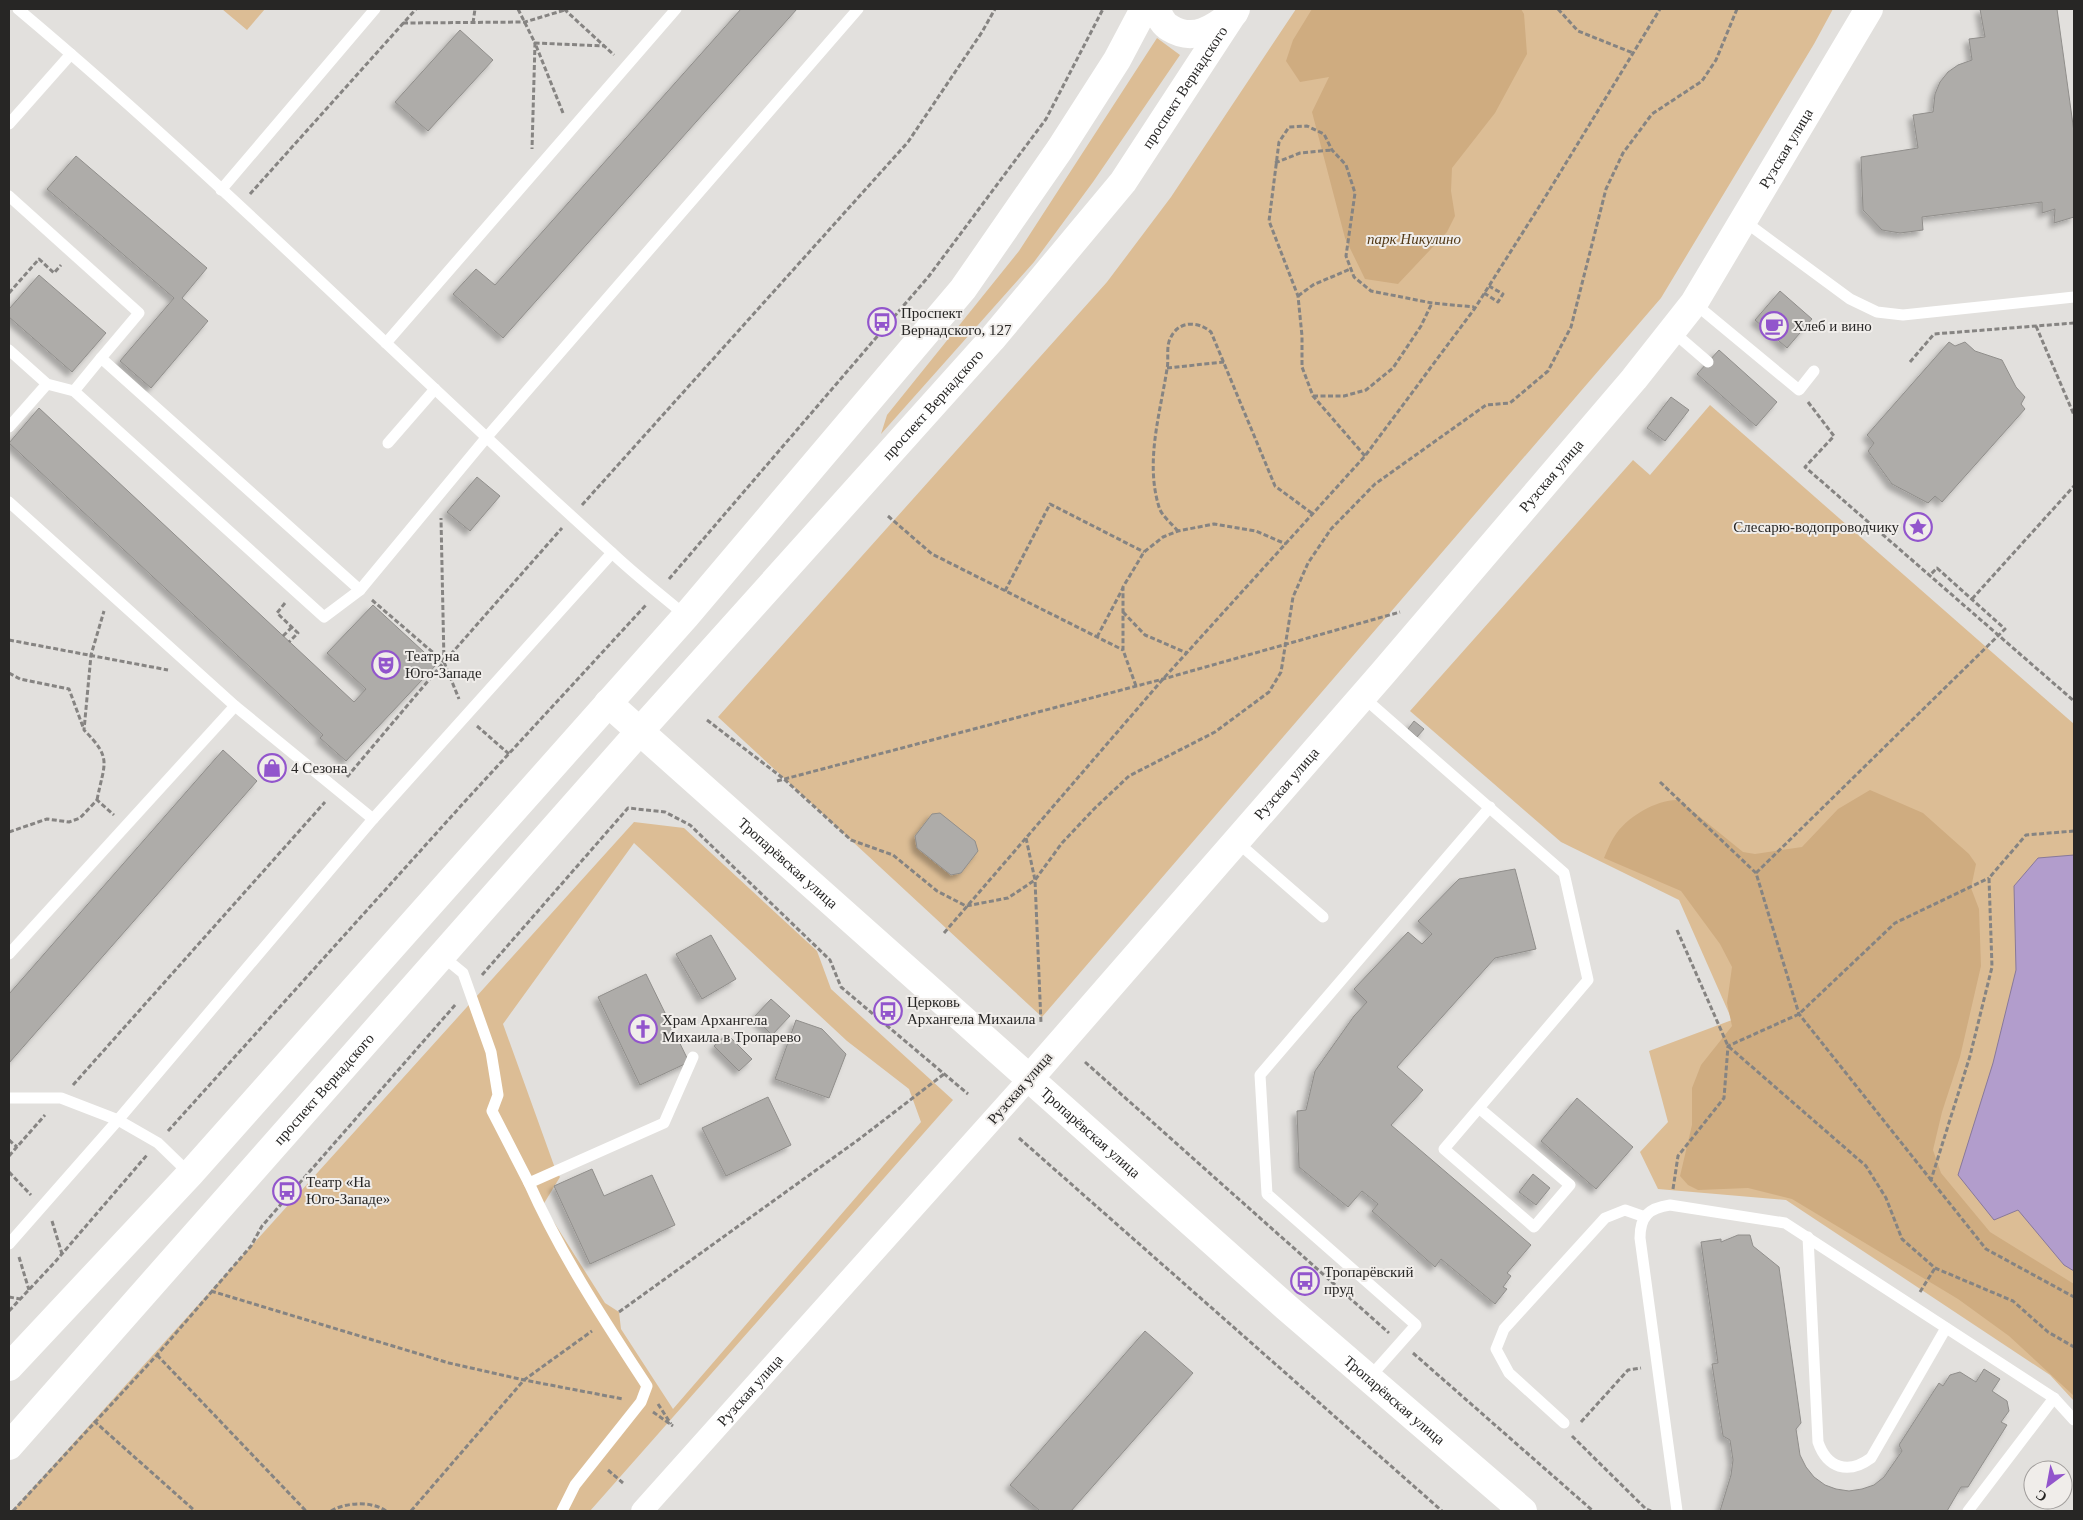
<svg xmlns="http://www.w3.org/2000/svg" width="2083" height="1520" viewBox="0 0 2083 1520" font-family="Georgia,serif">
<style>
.green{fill:#dcbd95;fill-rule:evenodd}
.forest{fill:#cfac80}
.water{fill:#b29dcc;stroke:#88799a}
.building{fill:#aeaca9;stroke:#908e8b;filter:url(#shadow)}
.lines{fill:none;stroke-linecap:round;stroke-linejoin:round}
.path{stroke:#868482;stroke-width:3;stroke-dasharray:5 2.5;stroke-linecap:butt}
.lane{stroke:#fff;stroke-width:11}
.street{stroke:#fff;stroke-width:22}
.secondary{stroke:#fff;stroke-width:28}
.primary{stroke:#fff;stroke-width:28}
.labels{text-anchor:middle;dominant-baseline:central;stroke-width:4;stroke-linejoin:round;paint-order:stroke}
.street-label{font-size:15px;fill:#272625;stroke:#f0edea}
.park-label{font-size:15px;font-style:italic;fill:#533a17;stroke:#f0edea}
.poi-label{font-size:15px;fill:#272625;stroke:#f0edea;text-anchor:start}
</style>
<defs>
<filter id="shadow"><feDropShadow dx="-4.5" dy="4.5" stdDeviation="2.5" flood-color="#0004"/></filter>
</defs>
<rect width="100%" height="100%" fill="#e2e0dd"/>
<g class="green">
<polygon points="222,9 265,9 247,30"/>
<polygon points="1296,9 1833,9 1814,44 1661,298 1042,1017 718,717 1107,282 1171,197"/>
<polygon points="1157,38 1180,55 1093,182 1034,262 881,434 887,415 1019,251"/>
<polygon points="1710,405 2074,724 2074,1401 2050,1375 1786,1200 1658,1189 1640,1152 1668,1122 1649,1051 1732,1020 1679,900 1561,842 1410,711 1633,460 1650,475"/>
<path d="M634,822L684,828L817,951L831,989L953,1100L590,1511H12ZM634,843L847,1041L909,1089L921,1122L673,1409L621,1329L619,1312L605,1303L543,1205L560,1177L556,1171L503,1024Z"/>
</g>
<g class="forest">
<polygon points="1312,9 1521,9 1524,14 1527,54 1495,113 1452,168 1451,191 1455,216 1447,232 1398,284 1365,279 1345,238 1312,112 1329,77 1300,82 1286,61 1293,40"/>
<path d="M1870,790L1923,813L1969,854L1976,864L1971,888L1979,909L1981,966L1960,1057L1942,1112L1933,1150L1941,1173L1990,1232L2074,1284V1396L2009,1336L1958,1299L1792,1199L1748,1188L1698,1190L1688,1185L1680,1176L1692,1125V1088L1701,1065L1732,1026L1727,1003L1732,967L1720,944L1681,891L1604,858C1607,851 1610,843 1614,837C1626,817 1657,799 1679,800L1743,852L1755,854L1802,847L1838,809Z"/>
</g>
<polygon class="water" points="2074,855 2074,1271 2064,1265 2018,1210 1994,1220 1958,1175 1993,1063 2016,970 2014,886 2038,858"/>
<g class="building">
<polygon points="741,9 797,9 503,338 453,294 476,269 495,285"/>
<polygon points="1980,9 2057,9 2074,132 2074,217 2054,223 2055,209 2042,213 2042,202 1922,217 1923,230 1900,233 1882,230 1863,210 1861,157 1918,148 1913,115 1933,112 1935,94 1940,82 1948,72 1958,65 1972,60 1969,39 1985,37"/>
<polygon points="460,30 493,60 428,131 395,102"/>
<polygon points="76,156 207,268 182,298 208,321 151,388 120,361 174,298 47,189"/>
<polygon points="39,275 106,333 72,372 9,317 9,309"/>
<polygon points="1780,291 1812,319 1787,348 1755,320"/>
<polygon points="1949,342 1955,346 1965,342 1975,351 2002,360 2016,387 2025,397 2021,404 2025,409 1942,502 1935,496 1928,503 1892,484 1868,451 1874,443 1867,435"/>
<polygon points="1719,350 1777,402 1756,426 1697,374"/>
<polygon points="1671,397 1689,410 1665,441 1647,428"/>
<polygon points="39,408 354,702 366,689 327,653 373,605 437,664 346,761 320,738 323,735 9,443"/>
<polygon points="477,477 500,496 470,531 447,512"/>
<polygon points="1414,721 1424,729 1417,737 1408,729"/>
<polygon points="223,750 257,781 9,1063 9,994"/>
<polygon points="940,813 975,841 978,851 961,873 951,875 917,848 915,836 932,814"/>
<polygon points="1515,869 1536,949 1495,958 1397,1067 1423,1090 1391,1125 1531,1245 1507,1273 1511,1276 1503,1287 1507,1289 1495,1304 1441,1259 1435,1267 1372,1211 1378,1204 1362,1191 1348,1207 1299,1167 1297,1111 1306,1110 1315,1071 1354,1016 1367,1002 1354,989 1408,932 1422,944 1432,934 1418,921 1459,879"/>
<polygon points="711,935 736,979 702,999 676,954"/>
<polygon points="646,974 689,1062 640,1085 598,997"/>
<polygon points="771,999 790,1016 772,1035 754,1017"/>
<polygon points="796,1020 822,1029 846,1054 829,1098 775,1079"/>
<polygon points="727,1034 752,1059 739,1071 714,1046"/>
<polygon points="768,1097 791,1145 726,1176 702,1128"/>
<polygon points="1577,1098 1633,1147 1596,1189 1541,1141"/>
<polygon points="592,1169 604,1196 652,1175 675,1225 590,1264 554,1186"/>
<polygon points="1533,1174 1550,1188 1536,1205 1519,1192"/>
<polygon points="1738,1235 1750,1235 1753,1246 1779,1267 1801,1423 1796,1429 1800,1455 1806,1467 1814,1477 1825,1485 1836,1489 1849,1491 1862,1489 1874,1485 1884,1477 1902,1451 1899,1445 1939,1383 1943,1386 1950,1375 1960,1372 1976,1382 1984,1369 2000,1379 1992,1391 2007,1401 2009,1411 2001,1422 2007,1425 1968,1487 1961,1487 1947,1511 1720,1511 1731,1475 1733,1460 1730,1440 1723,1436 1712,1364 1718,1363 1701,1242 1721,1239 1721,1242"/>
<polygon points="1145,1331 1193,1373 1071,1511 1040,1511 1010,1485"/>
</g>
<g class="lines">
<g class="path">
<polyline points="518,9 535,43 532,149"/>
<polyline points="564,9 614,55"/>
<polyline points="1558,9 1578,31 1633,53"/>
<polyline points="403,23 525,22 568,9"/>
<polyline points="473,23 475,9"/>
<polyline points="563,113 535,43 605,46"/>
<polyline points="1275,163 1300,153 1332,150"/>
<polyline points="250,194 416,9"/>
<polyline points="9,293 39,259 54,273 61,265"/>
<polyline points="1484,293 1498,302 1503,294 1489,286"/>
<polyline points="1298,296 1313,285 1350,269"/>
<polyline points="2036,326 2074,415"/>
<polyline points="1910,362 1934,334 2074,323"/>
<polyline points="1167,368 1224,362"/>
<polyline points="1313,396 1344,396 1366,390 1393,368 1421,326 1432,303"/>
<polyline points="1808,402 1834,436 1805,467 2074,701"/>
<polyline points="1365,456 1313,396 1302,367 1302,336 1298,296 1269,221 1279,142 1289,127 1307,126 1324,134 1332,150 1346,165 1355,193 1346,256 1354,277 1371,291 1432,303 1474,307"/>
<polyline points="582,505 908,142 982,32 995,9"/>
<polyline points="888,516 932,554 1123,650"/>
<path d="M1178,531C1172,524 1161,515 1159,507C1145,462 1160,414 1167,369C1169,360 1166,347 1170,339C1178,320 1198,321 1211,332L1275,486L1313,514"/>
<polyline points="669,579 929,276 1046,119 1103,9"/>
<polyline points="1005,591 1050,504 1144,552"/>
<polyline points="1972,599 2074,486"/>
<polyline points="372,600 444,662 562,528"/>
<polyline points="285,603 277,613 298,633 289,642"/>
<polyline points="1123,612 1145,635 1187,653"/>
<polyline points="283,636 292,627"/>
<polyline points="1097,637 1123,588"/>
<polyline points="9,640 168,670"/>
<polyline points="444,662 459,699"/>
<polyline points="9,673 20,679 69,689 83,727"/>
<polyline points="1136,686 1123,650 1123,587 1144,552 1163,537 1178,531 1214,524 1256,531 1286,544"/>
<polyline points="707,720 784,779 851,840 893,855 937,891 966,906 1008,898 1035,880 1062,843 1094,809 1129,776 1215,732 1269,692 1281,672 1293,597 1308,563 1331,529 1375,484 1486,405 1510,403 1548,371 1571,327 1606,189 1623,153 1652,114 1702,81 1716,60 1737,9"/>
<polyline points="477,726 509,754"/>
<polyline points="347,777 444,662 441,518"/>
<polyline points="777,781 1163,679 1400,612"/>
<polyline points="1660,782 1756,873 1799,1014 1931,1180"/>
<path d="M97,800C104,763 113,759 84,730L91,655L104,611"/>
<polyline points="2074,831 2026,835 1989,878 1992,967 1970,1056 1931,1180 1986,1249 2074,1297"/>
<polyline points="9,832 47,819 69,822 80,818 97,800 114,815"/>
<polyline points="1026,838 1035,880 1041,1023"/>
<polyline points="1756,873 2005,629 1937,568 1930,575"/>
<polyline points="1677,930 1728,1046 1866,1166 1886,1198 1902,1239 1935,1268 2013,1301 2048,1332 2074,1347"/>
<polyline points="944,933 1163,679 1365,456 1475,308 1544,199 1660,9"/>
<polyline points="482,975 628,808 665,812 690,825 830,960 841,987 968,1094"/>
<polyline points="1085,1062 1389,1333"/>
<polyline points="73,1085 325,802"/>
<polyline points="168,1131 468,798 646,605"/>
<polyline points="1019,1138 1442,1511"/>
<polyline points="9,1140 17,1147"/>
<polyline points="9,1156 45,1115"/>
<polyline points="9,1172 31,1195"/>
<polyline points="1673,1189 1678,1156 1724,1098 1728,1046 1799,1014 1895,923 1989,878"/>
<polyline points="52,1221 62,1254"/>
<polyline points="19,1257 29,1290"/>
<polyline points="211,1291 449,1363 524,1380 623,1399"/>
<polyline points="1920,1292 1935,1268"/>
<polyline points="9,1297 20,1299"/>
<polyline points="9,1311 55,1262 147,1155"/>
<polyline points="619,1312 858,1140 944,1074"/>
<polyline points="1413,1353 1593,1511"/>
<polyline points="157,1355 306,1511"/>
<polyline points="658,1404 671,1424"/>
<polyline points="653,1412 673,1426"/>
<polyline points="94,1421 195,1511"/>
<polyline points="1581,1422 1628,1370 1641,1368"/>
<polyline points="1572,1436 1646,1509 1651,1511"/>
<polyline points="608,1470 623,1483"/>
<polyline points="13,1511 157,1355 251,1246 262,1226 456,1004"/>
<path d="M331,1511C346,1502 372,1501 386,1511"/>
<polyline points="411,1511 524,1380 592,1331"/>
</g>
<g class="lane">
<path d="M18,9C223,181 411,372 610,551C634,574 660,594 686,616"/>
<polyline points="9,124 71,54"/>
<polyline points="221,190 375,9"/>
<polyline points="9,196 139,313 101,358"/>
<polyline points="1744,221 1850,299 1877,312 1903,315 2074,297"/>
<polyline points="1694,303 1799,390 1814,371"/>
<polyline points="1672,331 1708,362"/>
<polyline points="386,343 676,9"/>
<polyline points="9,350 47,384 74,391 324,617 360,590 486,438 858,9"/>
<polyline points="74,391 101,358 360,590"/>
<polyline points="9,427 47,384"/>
<polyline points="388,443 435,389"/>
<polyline points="9,502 235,706 373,819"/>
<polyline points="1363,697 1564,873 1588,980 1444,1149 1534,1227 1570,1185 1479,1108"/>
<polyline points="1236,841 1323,917"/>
<polyline points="9,954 235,706"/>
<polyline points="441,955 463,973 491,1052 498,1095 492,1111 529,1183 664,1123 693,1057"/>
<polyline points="9,1098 61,1098 118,1120 158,1143 190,1174"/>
<path d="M529,1183C561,1255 604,1320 647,1386L641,1402L575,1485L562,1511"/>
<path d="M1808,1237L1818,1442C1827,1468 1848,1475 1871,1458L1946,1328"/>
<polyline points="9,1244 118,1120 373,819 612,553"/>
<polyline points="1369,1378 1416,1325 1267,1194 1260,1075 1490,807"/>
<polyline points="1564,1423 1509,1373 1496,1349 1504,1329 1605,1218 1625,1210 1645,1217"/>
<path d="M1677,1511L1640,1238C1640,1216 1649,1208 1670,1205L1785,1223L2054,1398L2074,1420"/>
<polyline points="1968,1511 2054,1398"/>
</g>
<path class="street" id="s1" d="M642,1511L1029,1079"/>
<g class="secondary">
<path d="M1158,9C1158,16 1164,25 1170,28C1194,43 1214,28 1234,13"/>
<path id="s2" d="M608,703L1286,1307L1523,1511"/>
<path id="s3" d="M1029,1079L1383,673L1634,379L1694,303L1869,9"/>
</g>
<g class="primary">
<polyline points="9,1367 190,1174 686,616 963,289 1060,149 1117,60 1144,9"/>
<path id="s4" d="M9,1446L639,732L992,339L1123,182L1236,9"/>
</g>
</g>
<defs>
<symbol id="bus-ring" viewBox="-11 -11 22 22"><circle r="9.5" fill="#f0edea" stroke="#9255cc" stroke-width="1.5"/><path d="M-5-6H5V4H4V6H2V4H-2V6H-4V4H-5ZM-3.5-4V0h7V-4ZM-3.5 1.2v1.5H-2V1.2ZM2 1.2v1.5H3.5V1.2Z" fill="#9255cc"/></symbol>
<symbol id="cafe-ring" viewBox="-11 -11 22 22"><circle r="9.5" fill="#f0edea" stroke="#9255cc" stroke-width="1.5"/><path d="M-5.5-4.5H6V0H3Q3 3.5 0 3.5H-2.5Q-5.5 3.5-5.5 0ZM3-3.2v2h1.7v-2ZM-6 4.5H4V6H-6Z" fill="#9255cc"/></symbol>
<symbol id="sight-ring" viewBox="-11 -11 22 22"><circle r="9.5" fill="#f0edea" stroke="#9255cc" stroke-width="1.5"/><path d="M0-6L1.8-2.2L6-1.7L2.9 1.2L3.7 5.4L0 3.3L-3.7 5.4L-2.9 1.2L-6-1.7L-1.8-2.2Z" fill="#9255cc"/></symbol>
<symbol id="theatre-ring" viewBox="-11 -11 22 22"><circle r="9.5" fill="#f0edea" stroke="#9255cc" stroke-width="1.5"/><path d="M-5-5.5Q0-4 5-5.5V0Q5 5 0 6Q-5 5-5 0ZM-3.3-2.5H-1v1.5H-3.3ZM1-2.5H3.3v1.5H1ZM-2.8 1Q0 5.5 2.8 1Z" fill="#9255cc"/></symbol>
<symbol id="shop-ring" viewBox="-11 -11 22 22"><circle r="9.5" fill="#f0edea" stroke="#9255cc" stroke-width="1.5"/><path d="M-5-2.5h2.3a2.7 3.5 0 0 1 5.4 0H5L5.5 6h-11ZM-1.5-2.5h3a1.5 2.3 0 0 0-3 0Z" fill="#9255cc"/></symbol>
<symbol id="church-ring" viewBox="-11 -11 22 22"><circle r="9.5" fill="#f0edea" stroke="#9255cc" stroke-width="1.5"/><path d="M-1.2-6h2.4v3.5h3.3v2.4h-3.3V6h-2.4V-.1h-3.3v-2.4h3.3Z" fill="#9255cc"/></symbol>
</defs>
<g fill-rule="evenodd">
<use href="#bus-ring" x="866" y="306" width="32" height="32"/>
<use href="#cafe-ring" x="1758" y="310" width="32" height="32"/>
<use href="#sight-ring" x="1902" y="511" width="32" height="32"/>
<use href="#theatre-ring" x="370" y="649" width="32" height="32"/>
<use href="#shop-ring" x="256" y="752" width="32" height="32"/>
<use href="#bus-ring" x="872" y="995" width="32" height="32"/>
<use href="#church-ring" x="627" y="1013" width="32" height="32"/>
<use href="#bus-ring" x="271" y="1175" width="32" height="32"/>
<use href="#bus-ring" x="1289" y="1265" width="32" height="32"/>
</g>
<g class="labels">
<g class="street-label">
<text stroke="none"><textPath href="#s4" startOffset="1798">проспект Вернадского</textPath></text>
<text stroke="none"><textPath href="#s3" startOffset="1202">Рузская улица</textPath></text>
<text stroke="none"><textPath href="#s4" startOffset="1392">проспект Вернадского</textPath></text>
<text stroke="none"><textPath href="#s3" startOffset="798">Рузская улица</textPath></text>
<text stroke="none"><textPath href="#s3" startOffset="392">Рузская улица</textPath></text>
<text stroke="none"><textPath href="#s2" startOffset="241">Тропарёвская улица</textPath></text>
<text transform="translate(1020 1088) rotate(-49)">Рузская улица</text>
<text stroke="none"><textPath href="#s4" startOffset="476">проспект Вернадского</textPath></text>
<text stroke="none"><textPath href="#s2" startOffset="646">Тропарёвская улица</textPath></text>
<text stroke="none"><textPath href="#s1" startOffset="162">Рузская улица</textPath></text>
<text stroke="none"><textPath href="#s2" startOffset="1051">Тропарёвская улица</textPath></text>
</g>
<g class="park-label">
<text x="1414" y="239">парк Никулино</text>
</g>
<g class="poi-label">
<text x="901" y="313">Проспект<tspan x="901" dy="17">Вернадского, 127</tspan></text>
<text x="1793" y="326">Хлеб и вино</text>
<text x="1899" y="527" text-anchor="end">Слесарю-водопроводчику</text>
<text x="405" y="656">Театр на<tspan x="405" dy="17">Юго-Западе</tspan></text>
<text x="291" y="768">4 Сезона</text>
<text x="907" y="1002">Церковь<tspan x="907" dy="17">Архангела Михаила</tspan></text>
<text x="662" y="1020">Храм Архангела<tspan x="662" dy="17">Михаила в Тропарево</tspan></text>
<text x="306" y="1182">Театр «На<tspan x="306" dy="17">Юго-Западе»</tspan></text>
<text x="1324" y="1272">Тропарёвский<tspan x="1324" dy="17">пруд</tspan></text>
</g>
</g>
<rect width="2083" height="1520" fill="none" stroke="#272625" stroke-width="20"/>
<g transform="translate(2048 1485) rotate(212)"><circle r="24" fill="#f0edea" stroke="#a09d9b"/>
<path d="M0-4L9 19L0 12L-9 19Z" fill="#9255cc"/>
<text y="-8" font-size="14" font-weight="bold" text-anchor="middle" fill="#272625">С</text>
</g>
</svg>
